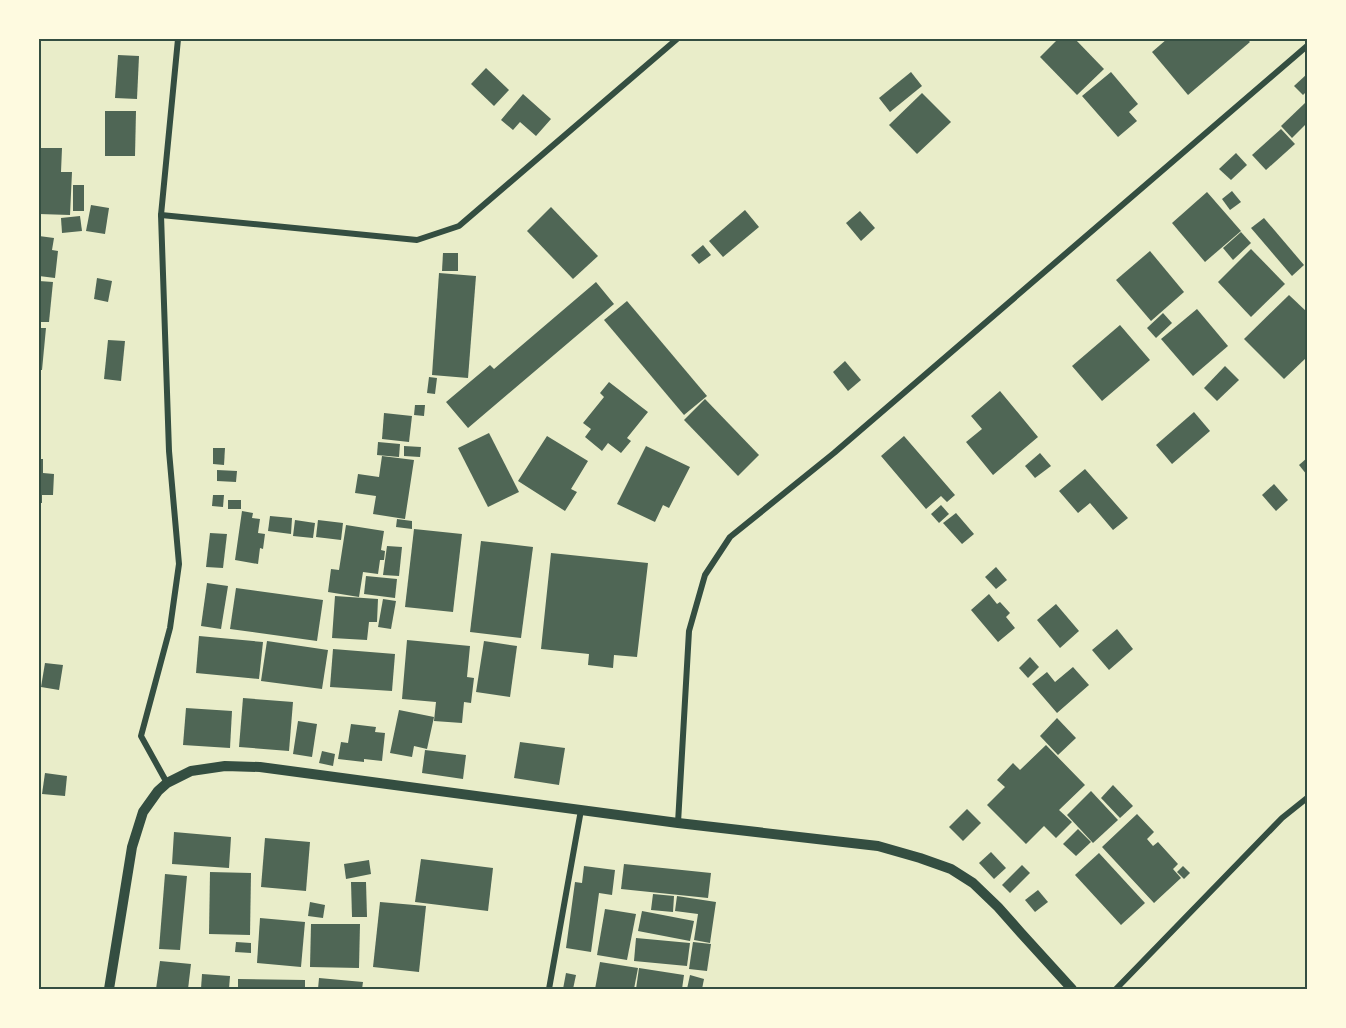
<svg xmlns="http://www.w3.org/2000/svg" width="1346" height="1028" viewBox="0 0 1346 1028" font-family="'PT Sans',sans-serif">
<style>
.building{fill:#4f6655}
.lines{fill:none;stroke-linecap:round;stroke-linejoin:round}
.minor{stroke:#344e41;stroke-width:6}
.tertiary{stroke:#344e41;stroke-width:10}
.neatline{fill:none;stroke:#344e41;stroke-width:2}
</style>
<rect width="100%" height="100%" fill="#e9edc9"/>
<g class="building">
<polygon points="1058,39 1075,39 1104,69 1077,95 1040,57"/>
<polygon points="1167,39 1247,39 1250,42 1188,95 1152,52"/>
<polygon points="118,55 139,56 137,99 115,98"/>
<polygon points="486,68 509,90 494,106 471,84"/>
<polygon points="911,72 922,86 890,112 879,98"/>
<polygon points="1111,72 1138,104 1129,112 1137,121 1118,137 1082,96"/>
<polygon points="1307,74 1307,91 1303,95 1294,86"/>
<polygon points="922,93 951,122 917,154 889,125"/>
<polygon points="523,94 551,119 536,136 520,122 513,130 501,120"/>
<polygon points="1305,103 1307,105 1307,123 1292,138 1281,126"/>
<polygon points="105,111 136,111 135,156 105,156"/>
<polygon points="1281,129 1295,144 1266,170 1252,155"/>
<polygon points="39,148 62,148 61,172 72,172 70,215 39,214"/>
<polygon points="1236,153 1247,165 1231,180 1219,169"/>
<rect x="73" y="185" width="11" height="26"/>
<polygon points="1232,191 1241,202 1230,210 1222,199"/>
<polygon points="1207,192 1241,231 1205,262 1172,223"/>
<polygon points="91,205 109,208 105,234 86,231"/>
<polygon points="551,207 598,256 573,279 527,231"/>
<polygon points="745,210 759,227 723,257 709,241"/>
<polygon points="860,211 875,228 861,241 846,223"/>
<polygon points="80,216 82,231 62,233 61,218"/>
<polygon points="1264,218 1304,265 1292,276 1251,228"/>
<polygon points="1241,232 1251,243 1233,260 1223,248"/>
<polygon points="39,236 54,238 52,250 58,251 55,278 39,276"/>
<polygon points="703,245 711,255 699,264 691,255"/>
<polygon points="1251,249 1285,284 1251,317 1218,282"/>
<polygon points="1150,251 1184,292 1151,321 1116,280"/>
<polygon points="443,253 458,253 458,271 442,271"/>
<polygon points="439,273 476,276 468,378 432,375"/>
<polygon points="97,278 112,281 108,302 94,299"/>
<polygon points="39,281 53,282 49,322 39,322"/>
<polygon points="596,282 614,304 468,428 446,402 490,365 494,369"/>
<polygon points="1289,295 1307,312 1307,357 1284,379 1244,339"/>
<polygon points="627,301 707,396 684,415 604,320"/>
<polygon points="1197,309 1228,346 1193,376 1161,339"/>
<polygon points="1163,313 1172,323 1156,338 1147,328"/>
<polygon points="1120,325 1150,360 1102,401 1072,366"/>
<polygon points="39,328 46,328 42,370 39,370"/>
<polygon points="108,340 125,341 121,381 104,379"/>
<polygon points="845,361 861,380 848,391 833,372"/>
<polygon points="1225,366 1239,380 1217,401 1204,388"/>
<polygon points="429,377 437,378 435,394 427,393"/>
<polygon points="609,382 648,412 627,438 631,441 621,453 608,443 602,451 585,437 591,429 583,423 604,397 600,393"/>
<polygon points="1000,391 1038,437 993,475 966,442 982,429 971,416"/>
<polygon points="705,399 759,455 738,476 684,420"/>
<polygon points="415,405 425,405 424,416 414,415"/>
<polygon points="1194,412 1210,431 1172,464 1156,445"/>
<polygon points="384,413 412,416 409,442 382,439"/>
<polygon points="489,433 519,492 488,507 458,448"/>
<polygon points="547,436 588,461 571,489 577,492 565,511 518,481"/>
<polygon points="904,436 955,495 947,502 941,496 926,509 881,456"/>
<polygon points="378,442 400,444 399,457 377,455"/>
<polygon points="404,446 421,447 420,457 404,456"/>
<polygon points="646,446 690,467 669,508 663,505 655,522 617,504"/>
<polygon points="213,448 225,448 224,465 213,464"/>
<polygon points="1040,453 1051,466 1035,478 1025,466"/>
<polygon points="382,456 414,460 405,519 373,514 376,496 355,493 358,474 379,477"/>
<polygon points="1307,458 1307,475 1299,465"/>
<polygon points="39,459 43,459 43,473 54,474 53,495 42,495 42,503 39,503"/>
<polygon points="1085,469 1128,518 1113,530 1090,503 1078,513 1059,491"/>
<polygon points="217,470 237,471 236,482 217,481"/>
<polygon points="1274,484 1288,500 1276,511 1262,495"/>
<polygon points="213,495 224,495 223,507 212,506"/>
<rect x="228" y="500" width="13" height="9"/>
<polygon points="941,505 949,514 939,523 931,514"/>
<polygon points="242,511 253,513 252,518 260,519 258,533 265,534 263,549 260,548 258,564 235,560"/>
<polygon points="956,513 974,534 962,544 943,523"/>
<polygon points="270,516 292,518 291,534 268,531"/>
<polygon points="397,519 412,521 412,529 396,527"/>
<polygon points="295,520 315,523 313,538 293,536"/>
<polygon points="318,520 343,523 341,540 316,537"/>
<polygon points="346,525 384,531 381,550 385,551 384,560 380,560 378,574 363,572 359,597 328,592 331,569 339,570"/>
<polygon points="414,529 462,534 453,612 405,607"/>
<polygon points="210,533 227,534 223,568 206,567"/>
<polygon points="481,541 533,547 521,638 470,632"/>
<polygon points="387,546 402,547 399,576 383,575"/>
<polygon points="551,553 648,563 637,657 614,655 613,668 588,665 589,654 541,649"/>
<polygon points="996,567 1007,580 996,589 985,577"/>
<polygon points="366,576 397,579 395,598 364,594"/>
<polygon points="207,583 228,586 221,629 201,626"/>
<polygon points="236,588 323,600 317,641 230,629"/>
<polygon points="989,594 997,604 1000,602 1010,613 1006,617 1015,628 998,642 971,610"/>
<polygon points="335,596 378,599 377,622 369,622 367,640 332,638"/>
<polygon points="383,599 396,601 391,629 378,627"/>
<polygon points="1056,604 1079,631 1060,648 1037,620"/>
<polygon points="1117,629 1133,649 1109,670 1092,650"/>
<polygon points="199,636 263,642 259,679 196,673"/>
<polygon points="407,640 470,646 467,677 474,678 471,703 464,702 462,723 434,721 436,702 402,699"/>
<polygon points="267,641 328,650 322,689 261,681"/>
<polygon points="484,641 517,646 510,697 476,692"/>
<polygon points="333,649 395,654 392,691 330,687"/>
<polygon points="1030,657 1039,667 1028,678 1019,668"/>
<polygon points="45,663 63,665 59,690 41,687"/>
<polygon points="1073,667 1089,685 1057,713 1032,684 1047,672 1055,682"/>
<polygon points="243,698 293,702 289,751 239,747"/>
<polygon points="186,708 232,711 230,748 183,745"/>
<polygon points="399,710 434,717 427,749 414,746 412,757 390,753"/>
<polygon points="1057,718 1076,738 1058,755 1040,736"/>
<polygon points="298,721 317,724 312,757 293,754"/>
<polygon points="351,724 376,727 375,732 385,733 382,761 364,759 364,762 338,759 341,742 348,743"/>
<polygon points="520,742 565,748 559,785 514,778"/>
<polygon points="1046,745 1085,785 1059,810 1072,822 1056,838 1044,826 1026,844 987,805 1005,787 997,780 1013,763 1020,770"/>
<polygon points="425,750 466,755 463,779 422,773"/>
<polygon points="322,751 335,754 333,766 319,763"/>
<polygon points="45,773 67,776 65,796 42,794"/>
<polygon points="1113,785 1133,806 1120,818 1101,798"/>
<polygon points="1091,791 1118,820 1093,843 1067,815"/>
<polygon points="967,809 981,823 963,841 949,827"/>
<polygon points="1137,814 1154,832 1147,839 1153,846 1158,842 1178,864 1173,869 1181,878 1154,903 1102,847"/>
<polygon points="1078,829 1091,842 1076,856 1063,844"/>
<polygon points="174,832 231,837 229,868 172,864"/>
<polygon points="265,838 310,842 306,891 261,887"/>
<polygon points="991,852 1006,868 994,879 979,863"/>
<polygon points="1099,853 1145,903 1121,925 1075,875"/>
<polygon points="421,859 493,868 488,911 415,902"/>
<polygon points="369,860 371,874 346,879 344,864"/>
<polygon points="624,864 711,873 708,898 621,889"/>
<polygon points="1022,865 1030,873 1010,893 1002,885"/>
<polygon points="584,866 615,870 612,895 599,893 591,952 566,948 575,882 582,883"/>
<polygon points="1183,866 1190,873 1184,879 1177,872"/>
<polygon points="210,872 251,873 250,935 209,934"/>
<polygon points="165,874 187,876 180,950 159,949"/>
<polygon points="351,882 366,882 367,917 352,917"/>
<polygon points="1038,890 1048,902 1035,912 1025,900"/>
<polygon points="653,894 674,896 673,912 651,910"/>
<polygon points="677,896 716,902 710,943 694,940 698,914 675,911"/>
<polygon points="310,902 325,905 323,918 308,916"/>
<polygon points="380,902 426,906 419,972 373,967"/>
<polygon points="605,909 636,914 627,960 597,955"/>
<polygon points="642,911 694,921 690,941 638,931"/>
<polygon points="260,918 305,922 301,967 257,963"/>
<polygon points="311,924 360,924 359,968 310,967"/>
<polygon points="636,938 690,943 687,966 634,961"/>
<polygon points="236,942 251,943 251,953 235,952"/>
<polygon points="693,942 711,944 707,971 689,969"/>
<polygon points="160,961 191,964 188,989 156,989"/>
<polygon points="600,962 638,968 634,989 595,989"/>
<polygon points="639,968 684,975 682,989 636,989"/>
<polygon points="566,973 576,975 573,989 563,989"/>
<polygon points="202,974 230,976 229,989 201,989"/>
<polygon points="690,975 704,979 702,989 687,989"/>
<polygon points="319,978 363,982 362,989 318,989"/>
<polygon points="238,979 305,980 305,989 238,989"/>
</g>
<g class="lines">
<g class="minor">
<polyline points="161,215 417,240 459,226 677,39"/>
<polyline points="167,783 141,736 170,628 179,564 169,451 161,215 178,39"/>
<polyline points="678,823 689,631 705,575 730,537 834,453 1307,46"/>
<polyline points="549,989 581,810"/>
<polyline points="1116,989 1282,818 1307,798"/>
</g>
<polyline class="tertiary" points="109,989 132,847 143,812 158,791 167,783 191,771 225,766 260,767 678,823 878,846 920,858 951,869 973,883 998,907 1021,933 1072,989"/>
</g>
<rect width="1346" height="1028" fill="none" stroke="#fefae0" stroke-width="81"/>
<rect x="40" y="40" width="1266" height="948" class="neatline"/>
</svg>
